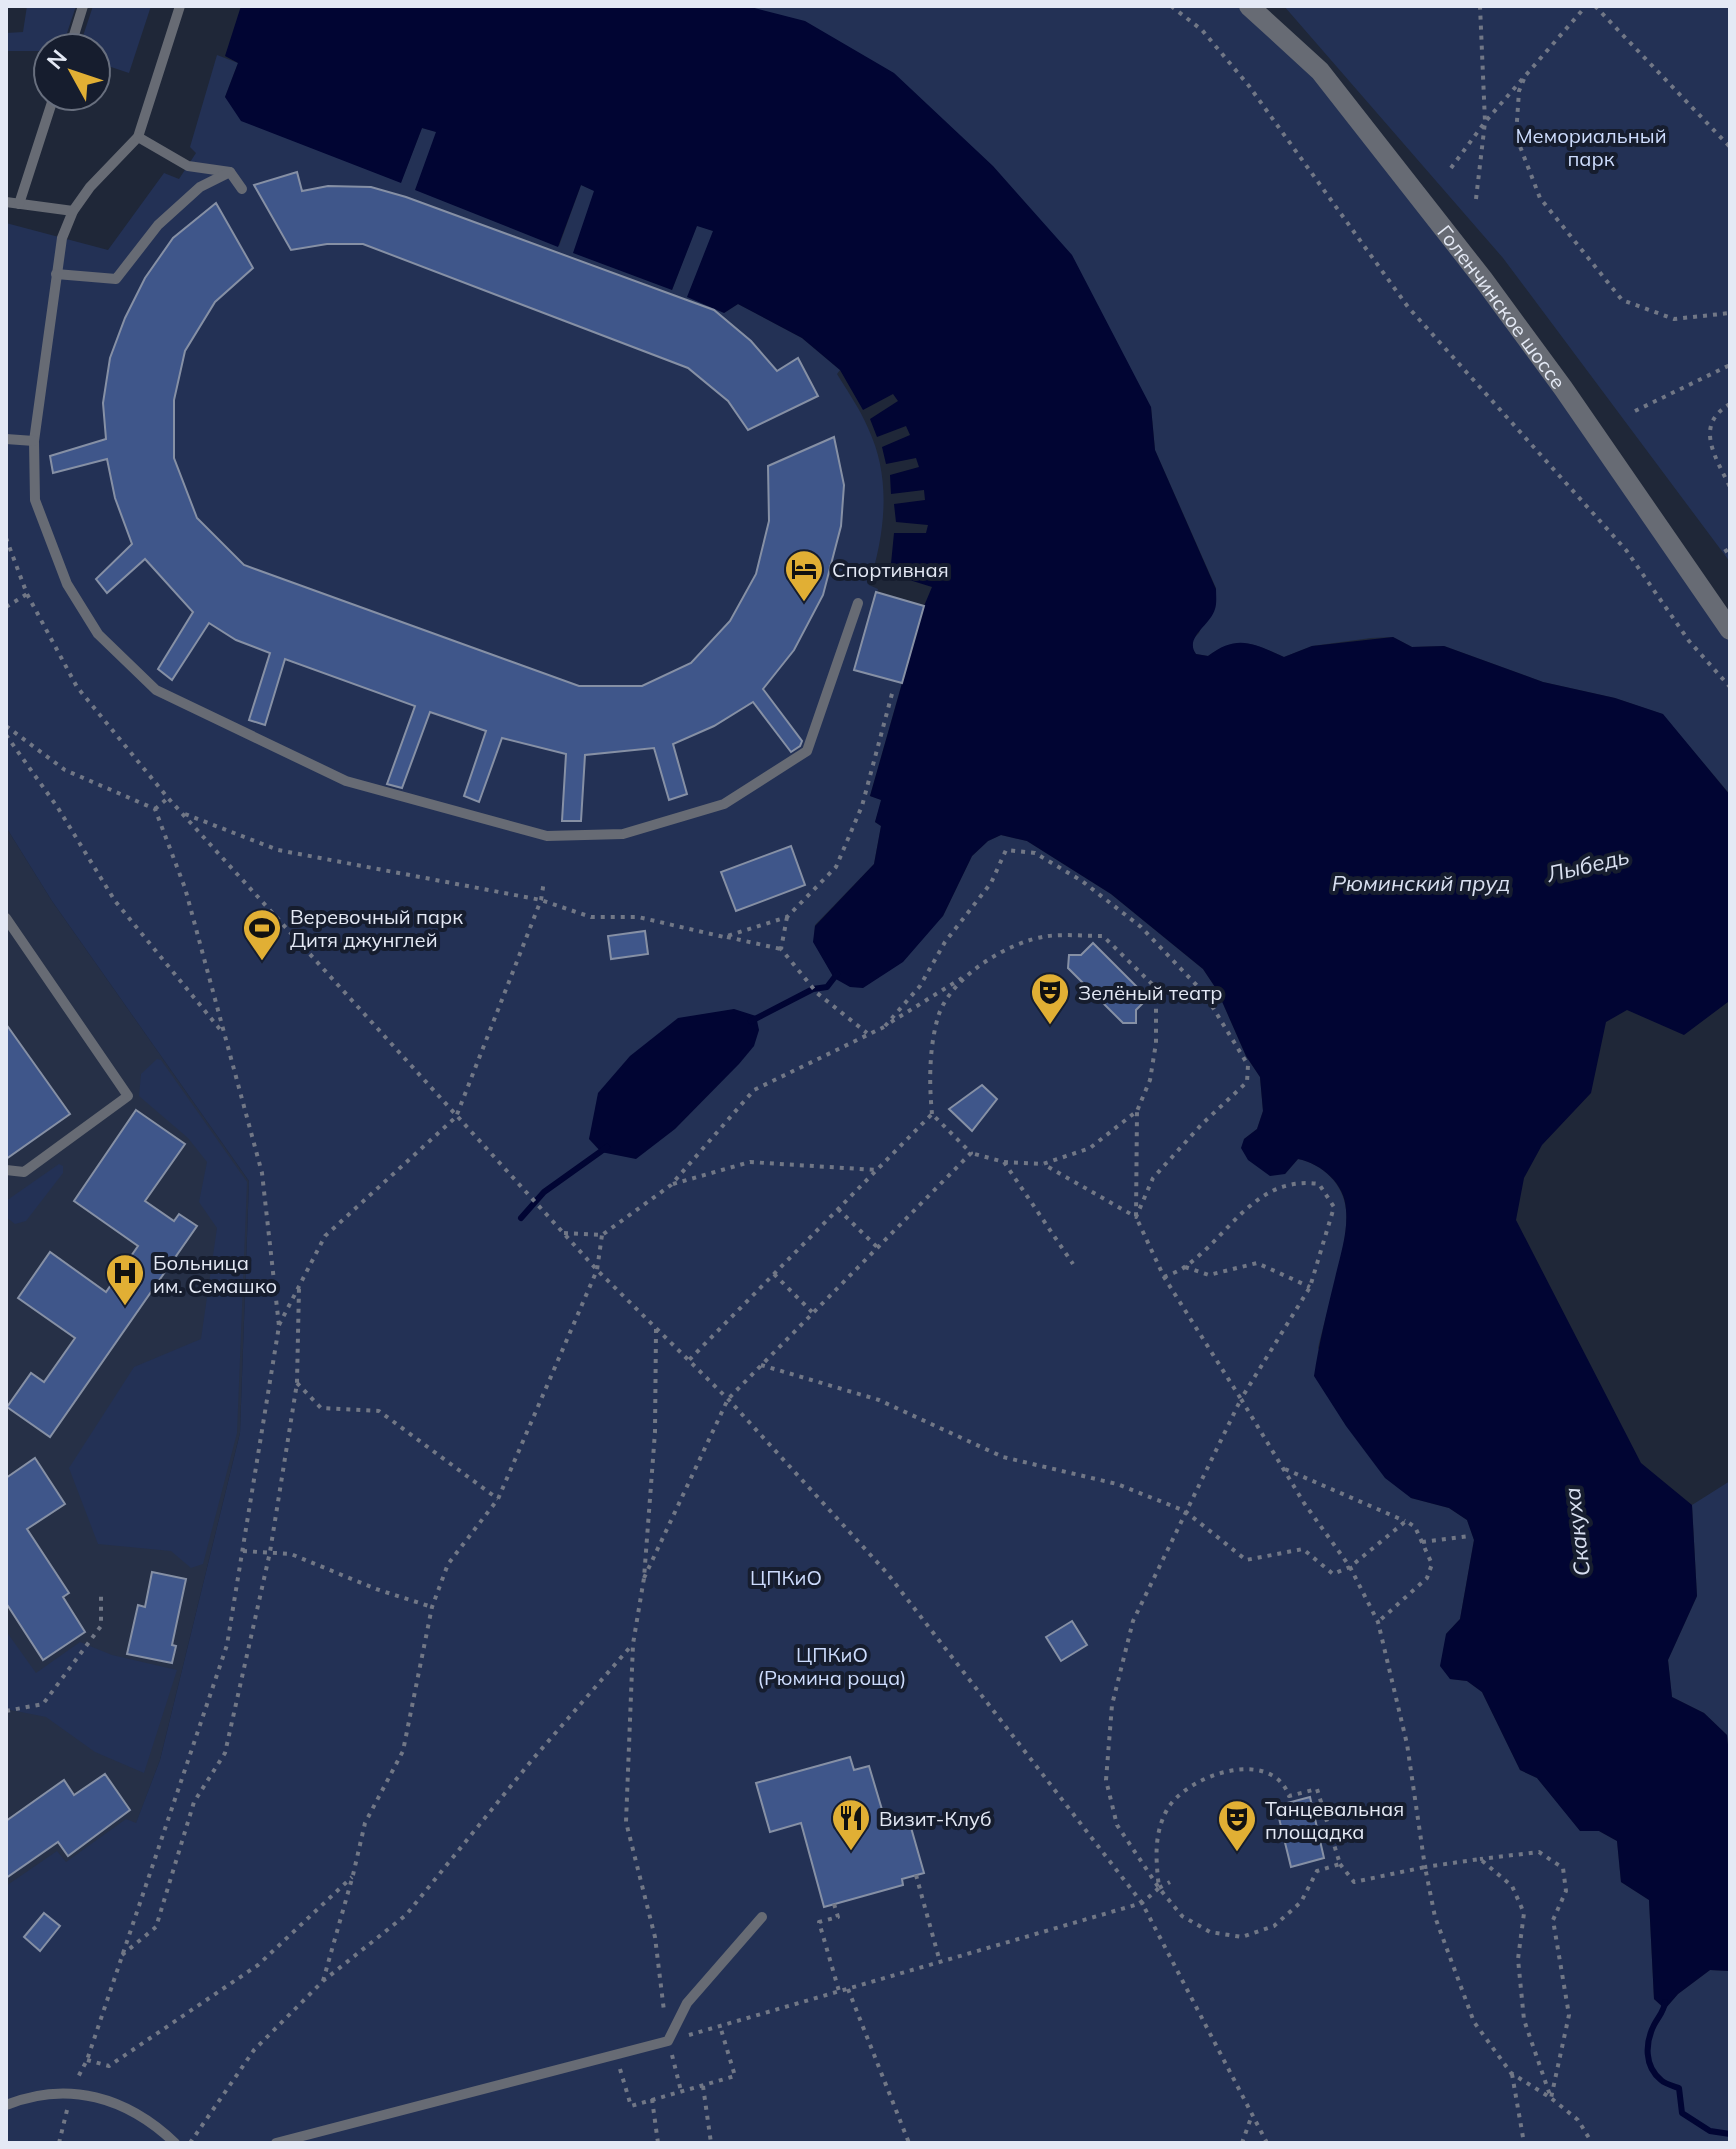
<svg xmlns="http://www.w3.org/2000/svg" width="1736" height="2149" viewBox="0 0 1736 2149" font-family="Mulish,sans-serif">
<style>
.built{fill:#263047}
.green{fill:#233155;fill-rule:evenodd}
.water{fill:#010533}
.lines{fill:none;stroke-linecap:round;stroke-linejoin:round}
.stream{stroke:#010533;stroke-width:6}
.building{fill:#3f568a;stroke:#8690a5;stroke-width:2}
.path{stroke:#717786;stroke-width:4;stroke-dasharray:4 6;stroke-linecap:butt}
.service{stroke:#676b74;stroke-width:10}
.tertiary{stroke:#676b74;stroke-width:20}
.labels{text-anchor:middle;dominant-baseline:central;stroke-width:8;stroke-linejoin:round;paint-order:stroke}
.park-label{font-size:20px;fill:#cddcfd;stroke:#161d2e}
.street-label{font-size:20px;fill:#e4e9f5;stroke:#161d2e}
.poi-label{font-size:20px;fill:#e4e9f5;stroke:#161d2e;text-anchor:start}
.water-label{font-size:22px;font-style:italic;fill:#d9e0f1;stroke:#161d2e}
</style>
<rect width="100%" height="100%" fill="#1f2738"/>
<polygon class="built" points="6,827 52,901 249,1181 240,1433 160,1760 136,1824 6,2030"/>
<g class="green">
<polygon points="27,6 76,6 62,48 48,48 48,51 6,51 6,33 23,32"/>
<polygon points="93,6 151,6 129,73 96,62 96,48 79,48"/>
<path d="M747,6H1249L1320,71L1730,630V791L1728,792L1662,714L1615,698L1543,682L1444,646L1412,647L1393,637L1371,638L1312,646L1284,657C1253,643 1237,635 1208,656L1196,654L1192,648V640L1199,633L1216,588L1155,450L1151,407Z"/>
<polygon points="1284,6 1730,6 1730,562 1503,258"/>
<path d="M217,55L238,63L225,97L401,182L422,128L437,132L559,246L581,185L595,191L672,290L697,225L713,231L724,313L738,304L802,338L840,370L837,374C848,392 860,409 868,428C892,479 885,533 869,585L878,589L855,670L902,683L870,796L882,800L875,822L881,826L874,864L815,925L814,942L834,978L943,916L972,856L988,841L1001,835L1027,841L1111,894L1203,969L1217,990L1246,1056L1260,1077L1263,1111L1257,1129L1244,1139L1285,1174L1298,1159C1322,1164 1343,1183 1346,1209C1350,1241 1326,1313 1318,1348L1411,1498L1449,1508L1467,1520L1474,1540L1460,1619L1446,1634L1450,1679L1467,1681L1482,1692L1520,1770L1537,1778L1580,1830L1599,1831L1617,1841L1621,1882L1649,1900L1654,1999L1665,2009L1678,1994L1710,1970L1730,1971V2143H6V1886L57,1851L66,1862L126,1819L136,1823L160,1760L240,1433L249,1181L52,901L6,827V223L108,250L164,173L179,179L196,153L190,147ZM791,846L805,885L736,911L721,872Z"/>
<polygon points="157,1059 161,1060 247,1182 237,1433 203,1564 191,1568 171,1551 98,1544 69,1468 134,1367 201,1339 217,1228 199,1202 207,1162 188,1138 139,1096 141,1074"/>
<polygon points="59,1164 63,1166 63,1173 26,1221 15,1224 6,1217 6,1201"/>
<polygon points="1730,1481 1730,1765 1727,1735 1704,1713 1672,1697 1668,1660 1697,1596 1692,1505"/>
<polygon points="6,1631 36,1673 80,1642 112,1655 177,1670 144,1773 95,1752 46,1717 6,1709"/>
</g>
<g class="water">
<path d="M241,6H747L805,21L894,73L993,166L1072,255L1151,407L1155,450L1216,589C1216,595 1217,603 1215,609C1210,626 1184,637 1196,654L1208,656C1237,634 1253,643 1284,657L1312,646L1393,637L1412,647L1444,646L1543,682L1615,698L1663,714L1730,795V993L1728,1002L1684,1035L1627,1010L1606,1022L1591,1093L1542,1145L1524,1178L1516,1220L1641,1463L1692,1505L1697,1596L1668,1660L1672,1697L1704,1713L1727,1735L1730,1765V1971L1710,1970L1678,1994L1665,2009L1654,1999L1649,1900L1621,1882L1617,1841L1599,1831H1580L1537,1778L1520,1770L1482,1692L1467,1681L1450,1679L1440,1666L1446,1634L1460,1619L1474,1540L1467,1520L1449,1508L1411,1498L1385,1478L1346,1426L1314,1376C1319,1343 1327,1311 1335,1278C1340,1256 1348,1233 1346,1210C1345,1184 1322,1164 1298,1159L1285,1174L1270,1176L1248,1160L1241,1148L1244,1139L1257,1129L1263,1111L1260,1077L1246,1056L1217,990L1203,969L1111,894L1027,841L1001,835L988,841L972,856L943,916L903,962L863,988L850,987L834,978L813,942L815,926L874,864L881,826L875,822L881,800L870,796L924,606L932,587L890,574L894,533H926L928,525L896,522L894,504L925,500L924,490L891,494L890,475L919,467L916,458L886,464L882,447L910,435L906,426L877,437L870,419L898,401L893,394L863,410L840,370L802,338L738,304L724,313L687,297L713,231L697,226L672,290L573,253L594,191L581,185L558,247L415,190L436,132L422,128L401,183L241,121L225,97L238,63L225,56Z"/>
<polygon points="734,1009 756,1016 759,1030 754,1046 739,1064 675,1129 636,1159 601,1152 589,1139 598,1093 630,1056 678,1018"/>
</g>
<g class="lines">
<g class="stream">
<polyline points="751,1021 813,989 827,987 837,974"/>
<polyline points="521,1218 544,1192 607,1147"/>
<path d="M1665,2002C1664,2012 1658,2017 1654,2025C1645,2043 1644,2066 1661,2080C1665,2084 1673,2086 1679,2088L1682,2113L1710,2131L1730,2134"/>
</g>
</g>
<g class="building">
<polygon points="297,172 302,191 328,186 371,187 406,197 714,310 751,341 777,371 798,358 818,396 748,430 728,401 688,368 363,244 327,244 291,250 254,185"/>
<polygon points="216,203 253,268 215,302 185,351 174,400 174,458 197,518 244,565 579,686 642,686 691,663 730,621 756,574 769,521 768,466 834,437 844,485 841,526 823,595 794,650 763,689 802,741 800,746 791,752 753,702 714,726 673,744 687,794 669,800 654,748 585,755 581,821 562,821 566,754 502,738 479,802 464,796 486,731 430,712 402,788 387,784 415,706 285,659 265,725 249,720 270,653 236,640 209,623 172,680 158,669 193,612 145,559 107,593 96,579 132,544 115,498 107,459 53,473 50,456 106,439 103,403 110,358 125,318 145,278 173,238"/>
<polygon points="876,592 924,606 902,683 854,670"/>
<polygon points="791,846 805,885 736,911 721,872"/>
<polygon points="645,931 648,954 611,959 608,936"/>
<polygon points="1093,943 1148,998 1136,1010 1136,1023 1123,1023 1068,968 1069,955 1081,955"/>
<polygon points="6,1024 70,1114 6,1159"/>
<polygon points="982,1085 997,1099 972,1131 949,1109"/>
<polygon points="136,1110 185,1144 145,1201 174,1221 179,1214 197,1226 50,1437 7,1407 31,1373 44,1382 75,1338 18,1298 50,1252 106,1292 138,1246 74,1201"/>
<polygon points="35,1458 65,1504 27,1529 69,1593 63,1597 85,1632 43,1660 6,1603 6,1478"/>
<polygon points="152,1572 186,1579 172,1645 176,1646 172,1663 127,1654 138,1605 145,1607"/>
<polygon points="1072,1621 1087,1645 1061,1661 1046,1637"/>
<polygon points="850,1757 854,1770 869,1766 886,1823 908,1817 924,1873 902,1879 903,1885 824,1907 801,1823 770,1832 756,1783"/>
<polygon points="105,1774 130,1810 68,1856 58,1842 6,1878 6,1821 64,1780 74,1795"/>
<polygon points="1310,1797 1324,1858 1291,1867 1276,1806"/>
<polygon points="44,1913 60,1926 40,1951 24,1937"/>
</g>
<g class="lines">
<g class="path">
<polyline points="1171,6 1202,30 1249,86 1408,307 1626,550 1689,641 1730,687"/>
<polyline points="1595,6 1730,147"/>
<polyline points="1524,79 1519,91 1516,136 1540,198 1622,300 1674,319 1730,313"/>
<polyline points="1451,168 1485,122 1586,6"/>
<polyline points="1476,199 1485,122 1480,6"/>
<path d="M1730,404C1693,425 1716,458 1730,487"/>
<polyline points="1635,411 1730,365"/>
<polyline points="6,538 27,594 77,687 168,798 597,1270 728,1399 887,1573 1142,1903 1267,2143"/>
<polyline points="1725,549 1730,557"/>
<polyline points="6,607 27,594"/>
<polyline points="6,726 65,770 155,809 185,888 262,1173 279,1326 227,1645 87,2060 77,2079"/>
<polyline points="6,735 58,808 115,901 223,1033"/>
<polyline points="155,809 168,798"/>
<polyline points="185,814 278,850 541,900 591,917 638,917 724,937 787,917 836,867 862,806 893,690"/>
<polyline points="787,917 781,949 817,993 867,1033"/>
<polyline points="727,937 781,949"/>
<polyline points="891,1022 962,978"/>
<polyline points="885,1026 920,986 945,942 991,883 1006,850 1035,853 1082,881 1141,927 1204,993 1248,1065 1247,1082 1202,1124 1153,1178 1136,1217 1043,1164"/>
<path d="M932,1114C929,1083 929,1048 938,1017C950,977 1009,941 1048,936C1066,934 1085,936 1103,936L1156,988V1043L1150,1080L1137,1111L1090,1148L1043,1164L1004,1162L971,1153"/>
<polyline points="1004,1162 1073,1264"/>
<polyline points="673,1184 750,1162 877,1170"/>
<polyline points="838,1209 877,1247"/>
<polyline points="564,1233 602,1235 671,1185 754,1090 884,1027"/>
<polyline points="1185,1267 1209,1275 1257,1263 1310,1287"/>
<polyline points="774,1274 812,1312"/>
<path d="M1164,1277C1171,1274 1180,1271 1186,1266C1231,1234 1256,1175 1319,1184L1334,1207L1310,1287L1241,1399L1304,1503L1350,1567L1378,1622L1407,1744L1425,1867L1480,1859L1512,1886L1524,1913L1518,1959L1524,2020L1551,2098L1578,2120L1592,2143"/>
<polyline points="279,1325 325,1236 456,1117 541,900 544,881"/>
<polyline points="656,1329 655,1432 644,1578 633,1644 626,1822 655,1937 664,2011"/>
<polyline points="761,1365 879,1400 1003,1457 1117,1484 1185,1511 1246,1560 1303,1549 1333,1574 1350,1567 1406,1521 1415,1527 1432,1564 1427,1578 1378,1622"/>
<polyline points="297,1383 321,1408 379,1411 498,1499"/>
<polyline points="1285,1469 1405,1521"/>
<polyline points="1422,1542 1469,1536"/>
<polyline points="243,1551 291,1554 376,1589 432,1607"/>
<polyline points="644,1578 728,1399 971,1153 932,1114 689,1360"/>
<polyline points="6,1711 43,1704 101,1626 101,1595"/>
<polyline points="1340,1864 1354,1882 1425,1867 1435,1917 1474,2022 1511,2073 1551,2098 1569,2015 1553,1920 1566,1891 1563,1868 1539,1852 1480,1859"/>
<polyline points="916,1875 940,1962"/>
<polyline points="1159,1888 1170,1882"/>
<polyline points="834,1904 838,1917 819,1922 839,1991"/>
<polyline points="122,1955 156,1927 194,1802 225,1753 270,1552 297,1383 299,1287"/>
<polyline points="323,1981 353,1875 365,1823 403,1751 432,1607 448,1564 498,1499 597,1270 602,1235"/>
<polyline points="848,1989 909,2143"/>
<path d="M689,2035L1142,1903L1159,1888C1156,1860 1153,1834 1168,1808C1189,1774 1272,1747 1289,1796L1317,1789L1340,1864L1317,1871L1301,1902L1274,1926L1242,1937L1210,1932L1182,1916L1159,1888L1117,1825L1106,1780L1112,1705L1133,1621L1241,1399L1164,1277L1136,1217L1137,1111"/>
<polyline points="672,2055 681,2091"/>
<polyline points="87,2060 109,2066 258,1965 352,1877"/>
<polyline points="620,2069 631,2106 735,2076 720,2026"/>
<polyline points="1512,2074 1524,2143"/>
<polyline points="703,2086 711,2143"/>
<polyline points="652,2099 658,2143"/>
<polyline points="59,2143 68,2106"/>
<polyline points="190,2143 254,2050 323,1981 406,1915 532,1760 631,1646"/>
<polyline points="1242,2143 1252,2115"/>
</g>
<g class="service">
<polyline points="180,6 138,137 90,187 73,211 62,238 34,441 35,500 67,584 98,634 156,690 346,781 547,836 623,834 724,804 807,751 858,603"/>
<polyline points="70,48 83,6"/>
<polyline points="138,137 188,166 230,172 242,189"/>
<polyline points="6,202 73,211"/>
<polyline points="19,204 54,96"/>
<polyline points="56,274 116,279 158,225 200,187 230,172"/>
<polyline points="6,439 34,441"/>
<polyline points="6,918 128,1096 24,1172 6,1170"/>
<path d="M6,2105C68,2080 127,2097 175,2143"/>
<polyline points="276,2143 668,2041 687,2003 762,1917"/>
</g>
<path class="tertiary" id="s1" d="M1249,6L1320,71L1483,279L1563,388L1730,630"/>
</g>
<defs>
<symbol id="hotel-pin" viewBox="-11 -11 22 30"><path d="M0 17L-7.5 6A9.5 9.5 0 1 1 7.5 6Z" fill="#e1af34" stroke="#161d2e"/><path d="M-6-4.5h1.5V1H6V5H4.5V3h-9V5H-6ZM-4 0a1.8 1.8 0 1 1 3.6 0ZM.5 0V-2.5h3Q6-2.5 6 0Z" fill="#111"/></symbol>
<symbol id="stadium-pin" viewBox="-11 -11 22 30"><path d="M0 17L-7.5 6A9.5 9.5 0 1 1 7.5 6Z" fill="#e1af34" stroke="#161d2e"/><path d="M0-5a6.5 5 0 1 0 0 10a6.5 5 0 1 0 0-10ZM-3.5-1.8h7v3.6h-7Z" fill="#111"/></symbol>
<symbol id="theatre-pin" viewBox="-11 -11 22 30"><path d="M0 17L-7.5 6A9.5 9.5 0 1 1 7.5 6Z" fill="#e1af34" stroke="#161d2e"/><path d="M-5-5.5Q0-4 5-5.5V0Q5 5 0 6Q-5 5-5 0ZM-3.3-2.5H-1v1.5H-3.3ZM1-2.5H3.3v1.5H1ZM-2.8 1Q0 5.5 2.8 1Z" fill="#111"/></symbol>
<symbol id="hospital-pin" viewBox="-11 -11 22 30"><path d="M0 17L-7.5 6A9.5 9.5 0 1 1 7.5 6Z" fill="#e1af34" stroke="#161d2e"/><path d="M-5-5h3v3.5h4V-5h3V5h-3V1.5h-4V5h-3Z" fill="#111"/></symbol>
<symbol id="restaurant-pin" viewBox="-11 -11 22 30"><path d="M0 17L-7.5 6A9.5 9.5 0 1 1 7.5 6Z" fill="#e1af34" stroke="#161d2e"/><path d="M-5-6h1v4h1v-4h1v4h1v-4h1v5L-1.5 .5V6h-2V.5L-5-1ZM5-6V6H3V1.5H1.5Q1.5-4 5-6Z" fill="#111"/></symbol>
</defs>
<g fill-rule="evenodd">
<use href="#hotel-pin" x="782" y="547" width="44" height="60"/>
<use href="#stadium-pin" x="240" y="906" width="44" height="60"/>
<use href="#theatre-pin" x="1028" y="970" width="44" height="60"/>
<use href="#hospital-pin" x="103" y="1251" width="44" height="60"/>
<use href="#restaurant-pin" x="829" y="1796" width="44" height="60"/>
<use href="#theatre-pin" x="1215" y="1797" width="44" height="60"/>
</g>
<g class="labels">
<g class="park-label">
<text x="1591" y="135">Мемориальный<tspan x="1591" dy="23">парк</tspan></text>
<text x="786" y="1577">ЦПКиО</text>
<text x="832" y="1654">ЦПКиО<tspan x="832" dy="23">(Рюмина роща)</tspan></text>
</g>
<g class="street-label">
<text stroke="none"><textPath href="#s1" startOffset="394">Голенчинское шоссе</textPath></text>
</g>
<g class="poi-label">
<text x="832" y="569">Спортивная</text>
<text x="290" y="916">Веревочный парк<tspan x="290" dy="23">Дитя джунглей</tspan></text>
<text x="1078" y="992">Зелёный театр</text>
<text x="153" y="1262">Больница<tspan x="153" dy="23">им. Семашко</tspan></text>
<text x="1265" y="1808">Танцевальная<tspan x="1265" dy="23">площадка</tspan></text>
<text x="879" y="1818">Визит-Клуб</text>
</g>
<g class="water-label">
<text transform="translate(1588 865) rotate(-13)">Лыбедь</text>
<text x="1421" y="883">Рюминский пруд</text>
<text transform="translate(1577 1532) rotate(-97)">Скакуха</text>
</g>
</g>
<rect width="1736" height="2149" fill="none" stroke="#e4e9f5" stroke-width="16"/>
<g transform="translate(72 72) rotate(310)"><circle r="38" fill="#161d2e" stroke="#686f7e" stroke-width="2"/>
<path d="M0-6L14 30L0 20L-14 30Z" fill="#e1af34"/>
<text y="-12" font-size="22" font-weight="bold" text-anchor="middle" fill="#e4e9f5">N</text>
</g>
</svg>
